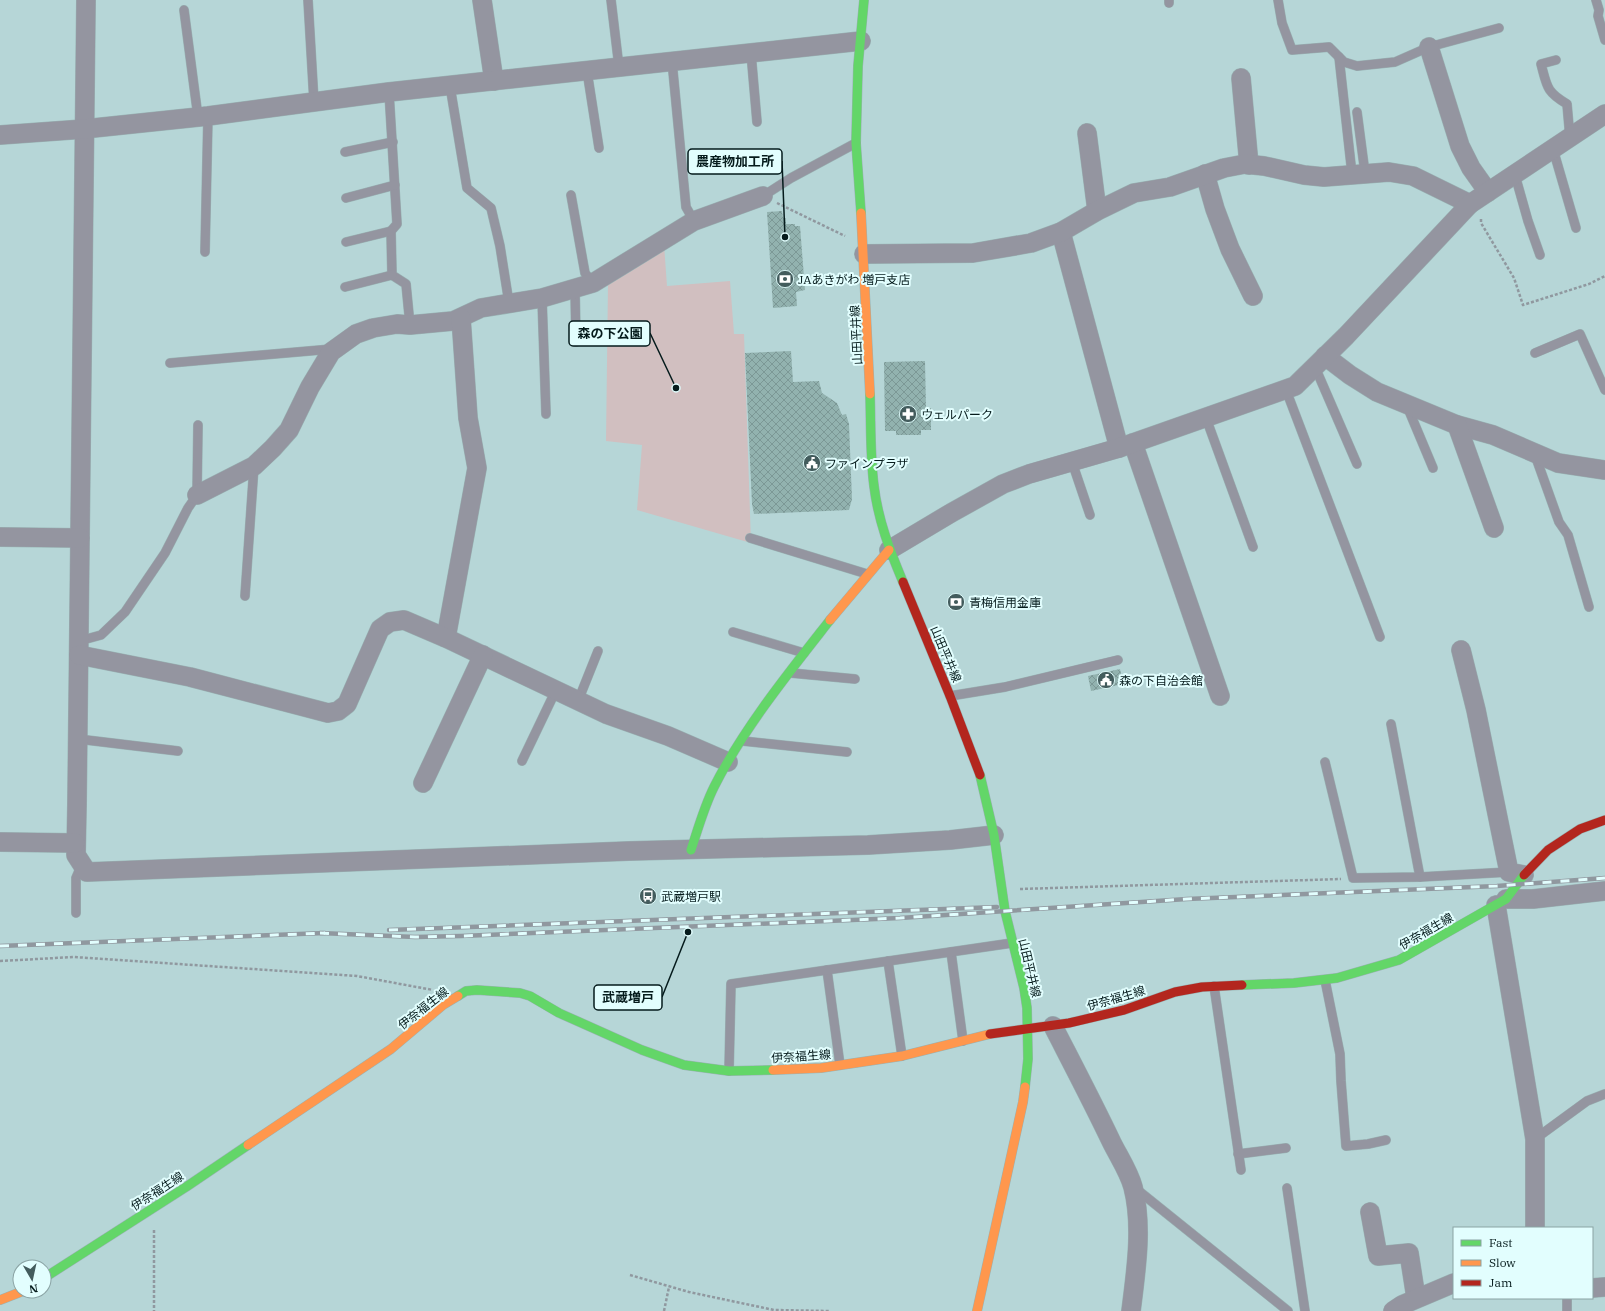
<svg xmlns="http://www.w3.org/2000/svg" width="1605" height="1311" viewBox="0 0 1605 1311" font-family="'IBM Plex Serif','Noto Sans JP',serif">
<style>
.green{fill:#d1bfc0}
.building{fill:url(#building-cross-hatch)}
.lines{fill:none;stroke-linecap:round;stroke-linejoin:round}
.lane-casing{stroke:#99b2b3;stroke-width:10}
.street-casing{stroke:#99b2b3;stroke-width:20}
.fast-casing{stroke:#99b2b3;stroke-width:10}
.slow-casing{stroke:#99b2b3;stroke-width:10}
.jam-casing{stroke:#99b2b3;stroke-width:10}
.path{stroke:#90989f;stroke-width:2.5;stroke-dasharray:3 2;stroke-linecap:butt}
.lane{stroke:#9495a0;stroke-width:9}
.street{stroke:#9495a0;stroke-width:19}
.fast{stroke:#63d668;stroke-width:9}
.slow{stroke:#ff974d;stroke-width:9}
.jam{stroke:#b3261e;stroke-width:9}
.rail-casing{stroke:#90989f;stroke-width:4.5}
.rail{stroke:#e2fefe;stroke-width:3;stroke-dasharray:9;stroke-linecap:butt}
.labels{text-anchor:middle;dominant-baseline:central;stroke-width:4;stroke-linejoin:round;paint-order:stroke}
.poi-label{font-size:12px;fill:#051b1c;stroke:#e2fefe;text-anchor:start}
.street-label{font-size:12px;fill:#051b1c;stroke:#e2fefe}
.leader{fill:none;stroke:#051b1c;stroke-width:1.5}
.callout-dot{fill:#051b1c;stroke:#e2fefe;stroke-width:1.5}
.callout{fill:#e2fefe;stroke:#051b1c;stroke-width:1.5}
.callout-label{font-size:13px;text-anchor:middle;font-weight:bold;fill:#051b1c}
</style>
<defs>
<pattern id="building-cross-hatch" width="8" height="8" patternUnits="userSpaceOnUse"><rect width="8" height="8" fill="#92b2af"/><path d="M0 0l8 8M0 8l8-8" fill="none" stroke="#7c9896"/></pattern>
</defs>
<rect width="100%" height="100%" fill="#b6d6d7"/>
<polygon class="green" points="664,244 667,286 730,281 734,334 744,334 751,543 637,510 642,445 606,441 608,283"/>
<g class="building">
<polygon points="782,211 783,218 786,218 786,224 795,224 795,226 800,226 805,290 796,292 797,306 773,308 767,212"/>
<polygon points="791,351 793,382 819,381 822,393 837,403 842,415 846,414 849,424 852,499 849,510 754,514 752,504 745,353"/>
<polygon points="925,361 926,408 931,408 931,430 921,430 921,435 896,435 896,431 885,431 884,362"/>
<polygon points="1120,669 1123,684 1091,691 1088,676"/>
</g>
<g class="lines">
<defs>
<g id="lane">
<polyline points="308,0 314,102"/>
<polyline points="611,0 619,67"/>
<polyline points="1169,0 1169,3"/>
<polyline points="1278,0 1282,23 1292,50 1329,47 1344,62 1357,66 1395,62 1429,47 1499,28"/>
<polyline points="1596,0 1599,10 1598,16 1605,40"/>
<polyline points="184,10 198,117"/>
<polyline points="751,53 757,122"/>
<polyline points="1339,57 1352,174"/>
<path d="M1556,60L1541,64C1547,86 1546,92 1567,104L1570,138"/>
<polyline points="672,61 686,207 694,221"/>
<polyline points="587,71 599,148"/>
<polyline points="450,86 467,188 491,208 500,246 509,303"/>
<polyline points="389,92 397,224 391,231 392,275 406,284 410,325"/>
<polyline points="1357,112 1365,173"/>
<polyline points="1553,149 1576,228"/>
<polyline points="345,152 393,142"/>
<polyline points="1515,175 1528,221 1540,255"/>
<polyline points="571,195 585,273 593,283"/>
<polyline points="763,196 791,178 856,143"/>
<polyline points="346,198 395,185"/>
<polyline points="346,242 391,231"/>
<polyline points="205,252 208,116"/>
<polyline points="345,287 392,275"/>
<polyline points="575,289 576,342"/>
<polyline points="542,298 546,414"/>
<polyline points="1535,353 1580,334 1605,390"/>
<polyline points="170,363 332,349"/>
<polyline points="1315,367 1357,464"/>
<polyline points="1286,390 1380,637"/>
<polyline points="1407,406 1433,468"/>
<polyline points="1206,418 1253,547"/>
<polyline points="1535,455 1559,522 1568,535 1589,607"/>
<polyline points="1072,462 1090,515"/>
<polyline points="750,538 867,574"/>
<polyline points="245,596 254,466"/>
<polyline points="733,632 804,653"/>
<polyline points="79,641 101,635 125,612 165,553 188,508 197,495 198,425"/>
<polyline points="791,673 855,679"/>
<polyline points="950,696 1005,687 1118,660"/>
<polyline points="578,701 598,651"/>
<polyline points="1391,724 1420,877"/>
<polyline points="78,739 178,751"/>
<polyline points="743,741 847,752"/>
<polyline points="522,761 556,690"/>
<polyline points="1325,762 1353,878 1420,877 1509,872"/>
<polyline points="76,913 76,878 82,864"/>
<polyline points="951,952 963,1041"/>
<polyline points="888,961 902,1056"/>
<polyline points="827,970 840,1065"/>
<polyline points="1325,980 1340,1054 1341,1081 1346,1146 1368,1144 1386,1140"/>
<polyline points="1214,986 1241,1170"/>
<polyline points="729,1071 731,984 1012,943"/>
<polyline points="1535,1139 1587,1101 1605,1094"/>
<polyline points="1238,1154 1286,1148"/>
<polyline points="1135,1188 1288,1311"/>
<polyline points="1287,1188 1305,1311"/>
<polyline points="1567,1311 1567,1298"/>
</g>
<g id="street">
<polyline points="86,0 77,804 76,855 87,872 629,851 868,845 950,840 994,835"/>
<polyline points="482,0 494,81"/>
<polyline points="1429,47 1460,146 1471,168 1488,192"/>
<polyline points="1241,78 1249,165"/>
<polyline points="1087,133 1097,211"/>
<polyline points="0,135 84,129 208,116 389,92 861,41"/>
<polyline points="1205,174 1215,209 1230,249 1253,296"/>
<polyline points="1061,232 1119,448"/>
<polyline points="864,254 973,253 1031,243 1061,232 1097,211 1134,193 1170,187 1224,168 1245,164 1264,166 1304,175 1324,177 1389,172 1413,176 1470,204"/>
<polyline points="1325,356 1350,375 1377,392 1457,425 1493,435 1558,463 1605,470"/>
<polyline points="1457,425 1494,528"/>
<polyline points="1133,443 1220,696"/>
<polyline points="197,495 254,466 273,448 289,430 310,387 331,352 356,334 373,328 397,324 410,325 453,321 481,308 542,298 593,283 694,221 763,196"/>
<polyline points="0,537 80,538"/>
<polyline points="889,550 951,513 1003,484 1029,474 1119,448 1295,386 1346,336 1470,204 1605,114"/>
<polyline points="446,638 477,468 468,418 461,318"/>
<polyline points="1461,650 1476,710 1509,872 1524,875"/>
<polyline points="79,655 190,677 328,713 338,711 347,704 380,629 390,622 404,620 446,638 606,714 668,736 728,762"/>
<polyline points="423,783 483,655"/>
<polyline points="0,842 75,843"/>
<polyline points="1506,899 1533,899 1605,891"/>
<polyline points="1496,905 1535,1139 1535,1228"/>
<path d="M1053,1026C1073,1065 1093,1103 1112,1143C1119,1157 1129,1172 1133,1187C1143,1226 1136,1271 1131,1311"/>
<polyline points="1370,1212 1378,1256 1409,1253 1416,1298"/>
<polyline points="1592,1288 1605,1287"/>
<polyline points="1393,1311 1402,1305 1454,1283"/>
</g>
<g id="fast">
<polyline points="861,213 856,143 858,66 864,0"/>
<path d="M870,394C871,424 870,456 874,486C878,520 890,551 903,582"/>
<polyline points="980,775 994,835 1005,911 1024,988 1027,1008 1028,1059 1025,1087"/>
<path d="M691,850C698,829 704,807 714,787C743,729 790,671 830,620"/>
<polyline points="1242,985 1294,983 1337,978 1399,960 1506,899 1524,875"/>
<polyline points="458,996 466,991 477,990 520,993 530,996 559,1013 642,1050 684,1065 729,1071 773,1070"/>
<polyline points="44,1278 186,1187 248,1145"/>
</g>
<g id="slow">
<polyline points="861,213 870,394"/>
<polyline points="830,620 889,550"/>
<polyline points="773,1070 821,1068 902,1056 990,1034"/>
<polyline points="248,1145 391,1049 443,1005 458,996"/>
<polyline points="0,1300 23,1291"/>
<polyline points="977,1311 1023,1102 1025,1087"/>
</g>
<g id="jam">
<polyline points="903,582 950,696 980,775"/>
<polyline points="1524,875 1548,850 1580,829 1605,820"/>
<polyline points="990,1034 1069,1023 1124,1010 1175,992 1202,987 1242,985"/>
</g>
</defs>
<use href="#lane" class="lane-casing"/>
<use href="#street" class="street-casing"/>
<use href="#fast" class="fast-casing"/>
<use href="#slow" class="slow-casing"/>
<use href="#jam" class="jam-casing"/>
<g class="path">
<polyline points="777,203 845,236"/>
<polyline points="1481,219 1481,223 1514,278 1523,305 1589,284 1605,276"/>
<polyline points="1020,889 1341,879"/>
<polyline points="698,891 698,900"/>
<polyline points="0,961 74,957 357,976 433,990"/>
<polyline points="154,1230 154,1311"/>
<polyline points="630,1275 689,1292 774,1310 830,1311"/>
<polyline points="664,1311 669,1287"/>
</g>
<use href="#lane" class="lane"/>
<use href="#street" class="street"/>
<use href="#fast" class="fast"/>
<use href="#slow" class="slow"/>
<use href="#jam" class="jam"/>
<defs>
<g id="rail">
<polyline points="389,930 997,907"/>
<polyline points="320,933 415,937 461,936 900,918 1187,899 1497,886 1605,878"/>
<polyline points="0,946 325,933"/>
</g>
</defs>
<use href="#rail" class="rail-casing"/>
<use href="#rail" class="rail"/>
</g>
<defs>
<symbol id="bank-disc" viewBox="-11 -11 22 22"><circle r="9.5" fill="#435c5d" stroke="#e2fefe"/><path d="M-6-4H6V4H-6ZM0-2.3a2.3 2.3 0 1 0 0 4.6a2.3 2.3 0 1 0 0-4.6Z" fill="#fff"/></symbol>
<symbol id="pharmacy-disc" viewBox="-11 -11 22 22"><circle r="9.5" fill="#435c5d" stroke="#e2fefe"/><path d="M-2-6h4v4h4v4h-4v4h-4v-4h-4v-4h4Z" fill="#fff"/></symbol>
<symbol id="civic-disc" viewBox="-11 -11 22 22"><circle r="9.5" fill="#435c5d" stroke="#e2fefe"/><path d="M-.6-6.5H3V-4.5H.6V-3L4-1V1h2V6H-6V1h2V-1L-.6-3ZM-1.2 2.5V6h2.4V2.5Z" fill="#fff"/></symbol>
<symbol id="bus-disc" viewBox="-11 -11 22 22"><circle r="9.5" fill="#435c5d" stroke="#e2fefe"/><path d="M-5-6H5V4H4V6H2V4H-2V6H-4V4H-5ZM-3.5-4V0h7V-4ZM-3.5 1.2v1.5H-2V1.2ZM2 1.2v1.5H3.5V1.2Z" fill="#fff"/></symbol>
</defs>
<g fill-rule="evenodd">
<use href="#bank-disc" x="775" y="269" width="20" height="20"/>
<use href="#pharmacy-disc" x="898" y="404" width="20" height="20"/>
<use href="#civic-disc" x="802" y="453" width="20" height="20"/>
<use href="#bank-disc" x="946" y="592" width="20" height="20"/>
<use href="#civic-disc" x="1096" y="670" width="20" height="20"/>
<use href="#bus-disc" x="638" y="886" width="20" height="20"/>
</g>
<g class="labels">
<g class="poi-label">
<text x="798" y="279">JAあきがわ 増戸支店</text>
<text x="921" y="414">ウェルパーク</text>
<text x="825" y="463">ファインプラザ</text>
<text x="969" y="602">青梅信用金庫</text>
<text x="1119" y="680">森の下自治会館</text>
<text x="661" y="896">武蔵増戸駅</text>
</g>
<g class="street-label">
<text transform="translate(856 335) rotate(-93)">山田平井線</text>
<text transform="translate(946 654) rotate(67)">山田平井線</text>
<text transform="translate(1426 931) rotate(-30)">伊奈福生線</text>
<text transform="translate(1030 968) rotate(77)">山田平井線</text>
<text transform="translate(1116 998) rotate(-16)">伊奈福生線</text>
<text transform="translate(423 1008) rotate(-38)">伊奈福生線</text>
<text transform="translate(801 1056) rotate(-4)">伊奈福生線</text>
<text transform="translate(157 1191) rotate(-33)">伊奈福生線</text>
</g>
</g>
<path class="leader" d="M785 237L782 161M676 388L650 333M688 932L662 997"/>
<g class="callout-dot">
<circle cx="785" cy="237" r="4"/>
<circle cx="676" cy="388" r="4"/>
<circle cx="688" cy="932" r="4"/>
</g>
<g class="callout">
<rect x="688" y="149" width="94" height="25" rx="4"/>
<rect x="569" y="321" width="81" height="25" rx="4"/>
<rect x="594" y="985" width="68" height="25" rx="4"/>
</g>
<g class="callout-label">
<text x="735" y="166">農産物加工所</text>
<text x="610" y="338">森の下公園</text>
<text x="628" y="1002">武蔵増戸</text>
</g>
<rect x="1453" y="1227" width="140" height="72" fill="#e2fefe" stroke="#8aa3a4"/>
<rect x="1461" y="1240" width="20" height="6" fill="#63d668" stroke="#8aa3a4"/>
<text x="1489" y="1247" font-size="12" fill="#051b1c">Fast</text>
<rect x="1461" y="1260" width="20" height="6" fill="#ff974d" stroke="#8aa3a4"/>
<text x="1489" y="1267" font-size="12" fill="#051b1c">Slow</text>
<rect x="1461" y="1280" width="20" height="6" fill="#b3261e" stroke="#8aa3a4"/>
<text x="1489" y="1287" font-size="12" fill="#051b1c">Jam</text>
<g transform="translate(32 1279) rotate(171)"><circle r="19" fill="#e2fefe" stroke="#8aa3a4"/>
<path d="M0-3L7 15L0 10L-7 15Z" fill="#435c5d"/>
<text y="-6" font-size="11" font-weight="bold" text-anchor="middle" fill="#051b1c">N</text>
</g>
</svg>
